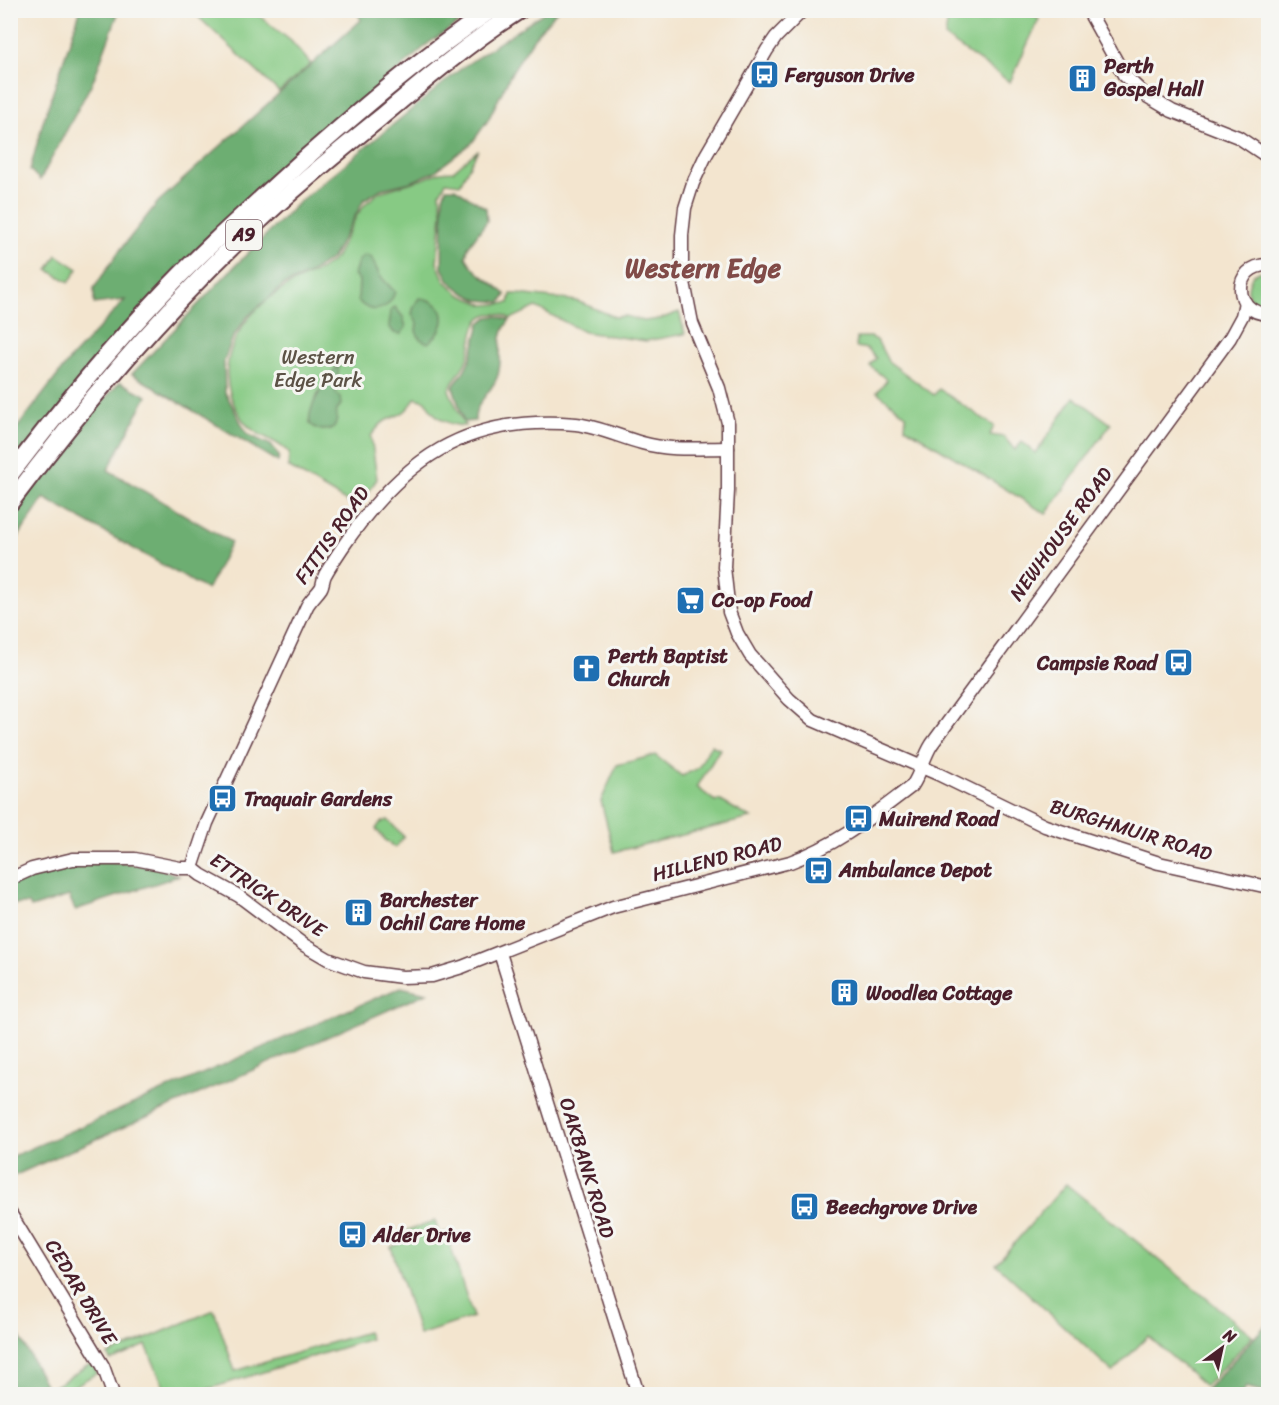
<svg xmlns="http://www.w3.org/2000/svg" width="1279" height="1405" viewBox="0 0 1279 1405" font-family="Sriracha,sans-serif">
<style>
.green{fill:#87ca84;stroke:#687458;stroke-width:1.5}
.forest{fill:#6dae72;stroke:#5c664e;stroke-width:1.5}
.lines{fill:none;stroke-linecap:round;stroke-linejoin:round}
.minor-casing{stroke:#633d44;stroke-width:15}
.highway-casing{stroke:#633d44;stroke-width:20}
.minor{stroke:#fff;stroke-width:12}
.highway{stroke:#fff;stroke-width:16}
.labels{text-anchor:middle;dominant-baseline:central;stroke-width:6;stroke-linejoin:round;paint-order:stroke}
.shield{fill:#f6f6f2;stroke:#7e6067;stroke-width:1.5}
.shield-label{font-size:18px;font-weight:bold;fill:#4a1f2b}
.poi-label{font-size:20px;font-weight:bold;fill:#4a1f2b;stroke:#f6f6f2;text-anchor:start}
.park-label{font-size:20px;fill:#5c5246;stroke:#f6f6f2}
.street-label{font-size:20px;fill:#4a1f2b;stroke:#f6f6f2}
.district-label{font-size:26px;font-weight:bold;fill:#814b48;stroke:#f6f6f2}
</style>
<rect width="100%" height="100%" fill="#f6f6f2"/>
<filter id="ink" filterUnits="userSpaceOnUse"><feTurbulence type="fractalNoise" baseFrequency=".0167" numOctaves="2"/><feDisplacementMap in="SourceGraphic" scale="12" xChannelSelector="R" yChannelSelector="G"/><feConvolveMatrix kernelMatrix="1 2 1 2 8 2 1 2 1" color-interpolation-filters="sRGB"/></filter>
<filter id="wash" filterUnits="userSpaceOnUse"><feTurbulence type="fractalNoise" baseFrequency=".008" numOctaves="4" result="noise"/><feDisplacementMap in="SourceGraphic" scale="24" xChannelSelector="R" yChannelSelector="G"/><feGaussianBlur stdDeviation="1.35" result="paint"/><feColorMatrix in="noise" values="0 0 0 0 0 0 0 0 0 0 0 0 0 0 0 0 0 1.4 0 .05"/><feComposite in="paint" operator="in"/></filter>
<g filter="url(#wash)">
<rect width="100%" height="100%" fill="#f3e5cf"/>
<g class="green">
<polygon points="192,11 253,11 291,41 311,64 279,92"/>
<polygon points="949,11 1026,11 1039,19 1010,82 945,37"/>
<path d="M478,150L460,184L446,182L440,193L442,213L437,263L445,281L461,295L485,305L509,303L511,294H518L577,301L615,317L625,316L644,321L660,319L679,312L685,334L646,341L584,332L536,307L511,319C504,314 497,313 489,314C471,317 473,344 468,358C463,369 454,379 449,390L465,426C447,425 433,417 426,401L415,398C408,413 398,415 385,421C380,424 375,431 371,436L377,479L361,504L352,505L288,467L289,453C276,438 254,437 242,419C208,368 237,317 284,288C300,277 322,272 335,258L357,215L366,203L380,192L426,178L440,172L453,171Z"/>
<polygon points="57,255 78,269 69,282 48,270"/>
<path d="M1268,269V307C1246,307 1244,291 1253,274Z"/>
<polygon points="857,337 871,337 877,340 888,361 934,395 939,389 994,426 990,435 1004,437 1015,450 1022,442 1036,453 1074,397 1111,424 1046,514 905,427 906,415 877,392 887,380 870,366 876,358 867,349 856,347"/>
<polygon points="711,745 720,749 697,787 716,802 719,800 751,818 614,852 601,801 617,765 655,755 682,776 698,768"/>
<polygon points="388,820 404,837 395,848 386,841 376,829 380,823"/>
<polygon points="1066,1184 1253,1336 1205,1386 1148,1336 1113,1372 996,1264"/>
<polygon points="435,1221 439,1234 446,1232 473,1317 419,1335 391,1247 399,1244 396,1234"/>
<polygon points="214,1310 235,1371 367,1332 370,1339 192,1394 167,1394 146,1345 115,1359 110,1360 108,1355"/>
<polygon points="92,1363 97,1373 61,1394 50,1394 48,1390"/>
</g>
<g class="forest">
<polygon points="80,11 119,11 93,81 40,180 30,170 42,125"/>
<polygon points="351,11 477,11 430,42 274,182 11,471 10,437 71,358 125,300 94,304 94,288 117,254 158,202 361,20 358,14"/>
<polygon points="546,11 557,11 538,32 513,70 488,120 472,143 434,172 411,182 381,189 364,200 332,258 307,275 284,285 247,317 233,337 224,361 225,392 247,434 271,445 279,456 278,462 132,374 226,275 299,202 463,67"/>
<path d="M446,188H455L486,208L487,221L468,247L466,257C475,275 493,281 506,295L501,302L478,300L463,292L449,281L442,268L443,197Z"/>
<path d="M364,255L371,257L380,276L395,292C389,310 372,316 358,301L359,280L354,275L358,261Z"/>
<path d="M419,298C449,301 450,327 428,343L420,339L416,331L417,323L412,314L414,306Z"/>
<polygon points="395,307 403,317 406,327 401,334 394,333 389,326 391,310"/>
<path d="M497,316L510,320C494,338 504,355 498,375C493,392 474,402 475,421L464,422L453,387L464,371L471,357L480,323L488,317Z"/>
<path d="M339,363L336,393L340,397L341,404L336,412L337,420L334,427C324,432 319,431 310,424C306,407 329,377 339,363Z"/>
<polygon points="120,382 147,396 108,470 231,542 207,590 44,498 11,548 11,515 50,460"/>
<polygon points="107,861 156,867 179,876 75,910 69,896 31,908 29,904 11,904 10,884 49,869"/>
<polygon points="401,987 427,993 11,1177 11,1157"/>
<polygon points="11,1320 50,1394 11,1394"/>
<polygon points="1268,1323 1268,1393 1246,1387 1243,1393 1238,1394 1202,1394"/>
</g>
</g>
<g filter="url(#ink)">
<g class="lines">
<defs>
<g id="minor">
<polyline points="803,10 776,37 767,50 706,155 693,183 685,208 682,235 682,272 692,323 719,388 728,423 728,491 724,567 729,612 737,633 750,655 789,699 813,720 938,774 1045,826 1159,863 1268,887"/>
<polyline points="1088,10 1124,75 1145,95 1172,111 1238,137 1268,157"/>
<path d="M1268,265C1232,265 1232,313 1268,314"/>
<path d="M192,868L207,823L307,606C311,599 317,594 321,588C323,585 323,579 325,575C330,566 336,557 342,548C402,460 466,414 576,424C599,427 620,437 642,443C670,451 699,448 728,448"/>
<path d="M10,879L32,869L73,859H135L180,868H192L201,875L239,896L304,945L328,959L364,972L402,977L432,976L462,967L613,907L790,862C839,844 871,817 912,786C921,773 923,758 932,744L1230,338L1242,316L1245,302"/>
<polyline points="500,953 638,1394"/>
<polyline points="10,1213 103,1366 113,1394"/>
</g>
<g id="highway">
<path d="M10,475C58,412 108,351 162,294C205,248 253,206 300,163C361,109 423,56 491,10"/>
<path d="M10,503C85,403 165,308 256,224C295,187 338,152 380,118C424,81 471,41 520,10"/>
</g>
</defs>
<use href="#minor" class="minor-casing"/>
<use href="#highway" class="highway-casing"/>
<use href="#minor" class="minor"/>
<use href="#highway" class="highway"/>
</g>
</g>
<defs>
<symbol id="bus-square" viewBox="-11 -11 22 22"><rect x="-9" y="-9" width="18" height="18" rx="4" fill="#1f6fb2" stroke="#f6f6f2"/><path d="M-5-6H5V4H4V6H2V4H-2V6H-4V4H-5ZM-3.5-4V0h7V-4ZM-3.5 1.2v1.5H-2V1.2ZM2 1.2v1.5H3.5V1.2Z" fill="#fff"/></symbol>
<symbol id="building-square" viewBox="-11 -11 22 22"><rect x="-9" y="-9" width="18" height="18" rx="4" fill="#1f6fb2" stroke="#f6f6f2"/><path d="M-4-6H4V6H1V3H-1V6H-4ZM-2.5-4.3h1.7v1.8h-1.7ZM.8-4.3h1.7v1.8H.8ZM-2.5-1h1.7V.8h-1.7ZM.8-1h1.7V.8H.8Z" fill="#fff"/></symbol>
<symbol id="supermarket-square" viewBox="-11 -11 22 22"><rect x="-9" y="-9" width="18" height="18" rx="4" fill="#1f6fb2" stroke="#f6f6f2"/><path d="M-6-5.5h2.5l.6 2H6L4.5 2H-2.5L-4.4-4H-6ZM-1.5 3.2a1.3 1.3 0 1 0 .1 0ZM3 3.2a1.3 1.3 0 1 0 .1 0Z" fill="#fff"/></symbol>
<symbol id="church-square" viewBox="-11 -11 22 22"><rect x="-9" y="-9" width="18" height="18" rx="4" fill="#1f6fb2" stroke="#f6f6f2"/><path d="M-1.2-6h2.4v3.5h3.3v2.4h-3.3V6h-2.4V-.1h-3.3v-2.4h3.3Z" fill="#fff"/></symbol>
</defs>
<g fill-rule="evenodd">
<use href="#bus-square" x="748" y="58" width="33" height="33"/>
<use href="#building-square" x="1066" y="62" width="33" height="33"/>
<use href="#supermarket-square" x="674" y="584" width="33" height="33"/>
<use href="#bus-square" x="1162" y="646" width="33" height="33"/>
<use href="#church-square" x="570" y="652" width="33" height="33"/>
<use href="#bus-square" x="206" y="782" width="33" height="33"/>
<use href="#bus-square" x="842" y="802" width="33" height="33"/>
<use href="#bus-square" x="802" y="854" width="33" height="33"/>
<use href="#building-square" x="342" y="896" width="33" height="33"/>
<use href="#building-square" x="828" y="976" width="33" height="33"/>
<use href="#bus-square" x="788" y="1190" width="33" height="33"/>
<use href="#bus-square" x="336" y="1218" width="33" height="33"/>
</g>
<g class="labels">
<rect class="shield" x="226" y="220" width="36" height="30" rx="4.5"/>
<g class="shield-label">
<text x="244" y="235">A9</text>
</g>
<g class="poi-label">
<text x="1104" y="66">Perth<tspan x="1104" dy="23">Gospel Hall</tspan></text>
<text x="785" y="75">Ferguson Drive</text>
<text x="712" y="600">Co-op Food</text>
<text x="608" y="656">Perth Baptist<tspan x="608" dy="23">Church</tspan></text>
<text x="1157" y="663" text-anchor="end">Campsie Road</text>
<text x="244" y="799">Traquair Gardens</text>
<text x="879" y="819">Muirend Road</text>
<text x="839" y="870">Ambulance Depot</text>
<text x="380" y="900">Barchester<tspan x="380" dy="23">Ochil Care Home</tspan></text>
<text x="866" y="993">Woodlea Cottage</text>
<text x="826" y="1207">Beechgrove Drive</text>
<text x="373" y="1235">Alder Drive</text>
</g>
<g class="park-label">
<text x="318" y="357">Western<tspan x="318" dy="23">Edge Park</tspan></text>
</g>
<g class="street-label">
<text transform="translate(1061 534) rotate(-54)">NEWHOUSE ROAD</text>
<text transform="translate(332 535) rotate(-55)">FITTIS ROAD</text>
<text transform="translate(1131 830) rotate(17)">BURGHMUIR ROAD</text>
<text transform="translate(717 859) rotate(-14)">HILLEND ROAD</text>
<text transform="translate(268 895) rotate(34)">ETTRICK DRIVE</text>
<text transform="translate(587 1168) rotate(73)">OAKBANK ROAD</text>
<text transform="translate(81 1292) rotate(59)">CEDAR DRIVE</text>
</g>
<g class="district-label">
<text x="703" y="268">Western Edge</text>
</g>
</g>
<rect width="1279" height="1405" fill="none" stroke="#f6f6f2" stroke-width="36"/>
<g transform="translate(1222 1348) rotate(33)" stroke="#f6f6f2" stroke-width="4.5" paint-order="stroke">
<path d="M0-4.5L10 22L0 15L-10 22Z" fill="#4a1f2b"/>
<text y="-9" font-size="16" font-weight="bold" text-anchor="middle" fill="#4a1f2b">N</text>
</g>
</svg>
